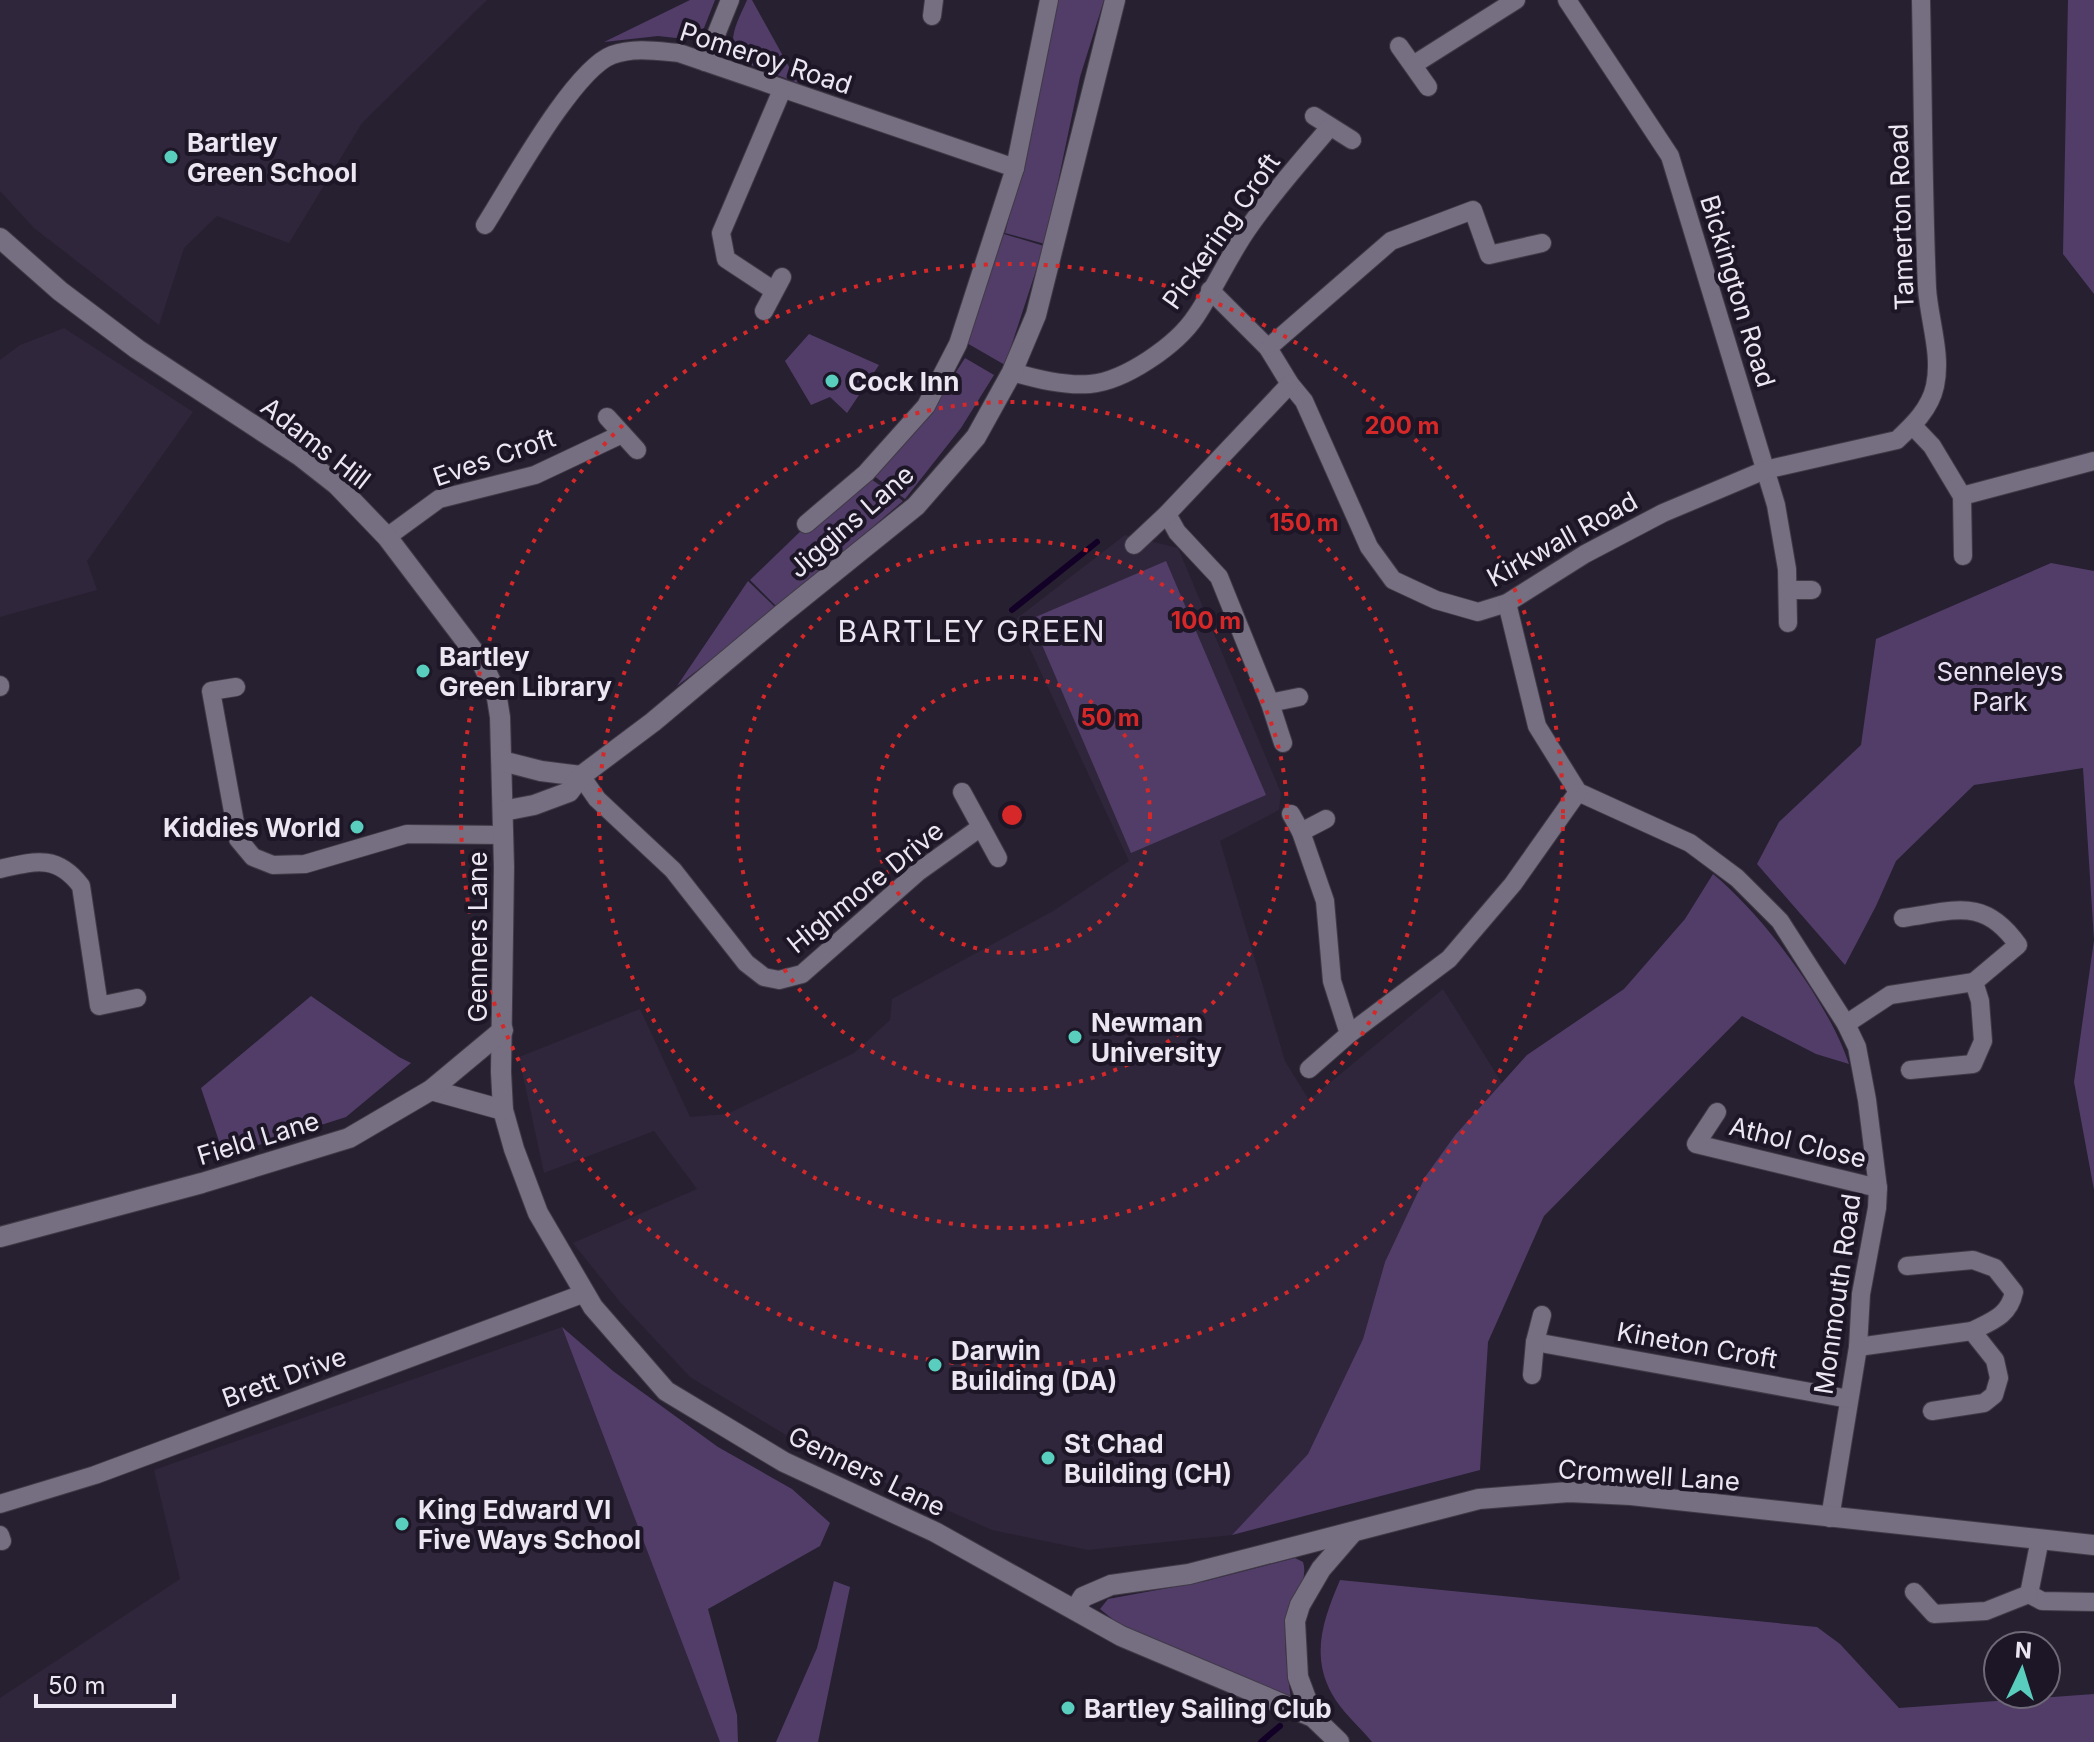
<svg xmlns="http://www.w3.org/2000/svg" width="2094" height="1742" viewBox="0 0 2094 1742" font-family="Inter,sans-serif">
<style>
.built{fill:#30263c}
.green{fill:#513d68}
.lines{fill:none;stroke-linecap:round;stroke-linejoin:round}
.stream{stroke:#130027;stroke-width:6}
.minor-casing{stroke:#403a47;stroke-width:20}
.tertiary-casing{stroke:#403a47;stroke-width:22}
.minor{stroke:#766e81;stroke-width:18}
.tertiary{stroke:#766e81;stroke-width:20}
.ring{fill:none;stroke:#d62828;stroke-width:4;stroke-dasharray:4 8}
.poi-dot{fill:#5acebe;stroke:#1d1626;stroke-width:3}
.labels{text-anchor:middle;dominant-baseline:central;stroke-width:8;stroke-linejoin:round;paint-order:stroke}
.street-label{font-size:26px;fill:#ebe6f1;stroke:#1d1626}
.poi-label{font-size:26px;font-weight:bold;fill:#ebe6f1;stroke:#1d1626;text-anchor:start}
.park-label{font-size:26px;fill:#e9e0f4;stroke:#1d1626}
.quarter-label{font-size:30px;letter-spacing:2px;fill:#ebe6f1;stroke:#1d1626}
.centre{fill:#d62828;stroke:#1d1626;stroke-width:4}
.ring-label{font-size:24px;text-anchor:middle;font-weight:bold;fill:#d62828;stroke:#1d1626;stroke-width:8;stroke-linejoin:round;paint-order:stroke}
</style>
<rect width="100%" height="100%" fill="#272030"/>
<g class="built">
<polygon points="0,0 487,0 362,123 289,243 217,216 184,248 159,325 34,228 0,191"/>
<polygon points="64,328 193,412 87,561 97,590 0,617 0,360 20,345"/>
<polygon points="1125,535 1178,548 1281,793 1279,810 1220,841 1285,1061 1309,1100 1443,989 1502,1083 1456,1134 1385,1262 1363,1339 1308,1454 1232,1535 1088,1550 992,1530 809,1449 690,1377 620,1302 573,1243 697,1189 654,1131 544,1173 519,1057 640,1009 690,1117 727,1114 854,1053 890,1020 892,999 1053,911 1129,861 1016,619"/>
<polygon points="562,1327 720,1742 0,1742 0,1698 180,1579 154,1470"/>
</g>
<g class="green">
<polygon points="690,0 715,0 704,28 685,39 658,36 604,42"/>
<path d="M747,0H752L798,83L738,60C726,39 738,21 747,0Z"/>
<polygon points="1057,0 1104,0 1080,77 1045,244 1005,233 1020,174"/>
<polygon points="2068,0 2094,0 2094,294 2063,254"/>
<polygon points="1004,234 1044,246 1005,365 965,342"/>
<polygon points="809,334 879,365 847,413 830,397 811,405 785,361"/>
<polygon points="965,358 994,375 961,428 905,499 874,476 929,414"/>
<polygon points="865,475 903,501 778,608 750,580 807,525"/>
<polygon points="1166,561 1266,795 1131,853 1031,619"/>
<polygon points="2051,563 2094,571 2094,1190 2074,1082 2094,940 2083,768 1974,785 1896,861 1876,906 1845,965 1757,864 1779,822 1861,745 1876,639"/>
<polygon points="748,581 777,609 677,686"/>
<path d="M1713,874C1763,915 1829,1003 1849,1064L1816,1054L1742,1016L1544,1216L1488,1342L1480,1470L1232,1535L1308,1454L1363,1339L1385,1262L1425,1177L1456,1134L1527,1055L1624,989L1685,919Z"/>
<polygon points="311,996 399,1057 411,1063 346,1117 224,1156 201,1088"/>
<polygon points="562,1327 613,1371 718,1447 792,1489 830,1523 820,1546 708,1609 737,1715 738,1742 720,1742"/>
<path d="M1295,1558L1303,1562C1309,1581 1293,1597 1288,1616C1282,1642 1288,1673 1291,1700L1121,1626L1100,1609L1108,1599L1206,1581Z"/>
<path d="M1340,1580L1817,1627L1840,1644L1899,1708L2094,1694V1742H1372C1360,1727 1341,1711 1332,1694C1310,1654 1324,1618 1340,1580Z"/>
<polygon points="834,1581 850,1587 818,1742 776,1742 817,1648"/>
</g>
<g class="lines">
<g class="stream">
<polyline points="1012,610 1097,542"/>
<polyline points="1261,1742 1280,1726"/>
</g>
<defs>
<g id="minor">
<polyline points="1567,0 1670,156 1776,505 1787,569 1788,623"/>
<polyline points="932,16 934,0"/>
<polyline points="1399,46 1428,87"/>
<polyline points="705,62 730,0"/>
<polyline points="1413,65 1516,0"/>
<polyline points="1314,116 1352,140"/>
<path d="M485,225C510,186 573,70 612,55C634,47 657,51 679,53L1015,168"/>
<polyline points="773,290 726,259 721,233 782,90"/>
<path d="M1210,290L1268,348L1290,384L1304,401L1369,547L1393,580L1436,600L1478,612L1507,603L1585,554L1663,513L1765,470L1897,440C1913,425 1930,409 1935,386C1942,354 1929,320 1927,288C1923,192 1923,96 1921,0"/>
<polyline points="764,311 782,277"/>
<polyline points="1268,348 1391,241 1473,210 1489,255 1542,243"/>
<path d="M1012,372C1037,379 1064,386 1090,384C1125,381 1177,345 1196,316C1215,288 1229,255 1249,227C1274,191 1302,160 1330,127"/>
<polyline points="607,417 637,450"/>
<polyline points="1913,426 1932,446 1962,496 1963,556"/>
<polyline points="1962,496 2094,461"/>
<polyline points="1167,514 1177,532 1219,577 1270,703 1283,743"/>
<polyline points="806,524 866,473 926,406 958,344 1015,168 1049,0"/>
<polyline points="387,537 439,499 535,475 622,434"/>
<polyline points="1134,545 1167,514 1290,384"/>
<polyline points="1788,590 1812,590"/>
<polyline points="1507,603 1537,726 1578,792 1690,843 1737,878 1780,921 1846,1024 1857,1047 1867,1100 1878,1188 1877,1208 1861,1294 1858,1347 1830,1518"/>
<polyline points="0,685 0,687"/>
<polyline points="236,687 211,691 238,839 253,857 273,865 305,864 407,834 503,835"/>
<polyline points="1270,703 1299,697"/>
<polyline points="581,776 597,799 673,870 746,963 764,977 779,980 802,974 918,872 981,827"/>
<polyline points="962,792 998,858"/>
<polyline points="1291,814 1301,832 1325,901 1332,981 1349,1034"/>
<polyline points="1301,832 1326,819"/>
<path d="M0,869C35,861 57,854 81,886L99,1006L137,998"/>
<path d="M1903,918C1954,911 1984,896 2018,945L1974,982L1980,1001L1983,1041L1973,1064L1910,1070"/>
<polyline points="1846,1024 1890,995 1974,982"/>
<polyline points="1309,1069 1349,1034 1449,959 1513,884 1578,792"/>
<polyline points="1717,1112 1696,1144 1878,1188"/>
<path d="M1907,1266L1973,1260L1995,1268L2014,1292C2009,1316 1992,1321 1972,1331L1995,1360L1999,1378L1994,1395L1984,1403L1932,1411"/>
<polyline points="1535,1342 1849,1399"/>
<polyline points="1858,1347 1972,1331"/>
<polyline points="1532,1375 1535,1342 1542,1315"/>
<polyline points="0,1504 95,1475 585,1293"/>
<polyline points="0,1535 2,1541"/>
<polyline points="2040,1539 2029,1594 2042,1601 2094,1602"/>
<polyline points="1914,1592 1934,1614 1986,1611 2029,1594"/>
</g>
<g id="tertiary">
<polyline points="0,238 60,291 137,349 300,456 337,485 387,537 481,661 496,692 500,717 504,867 501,1072 503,1110 514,1149 538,1213 593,1307 666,1391 784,1462 935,1532 1121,1636 1313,1717 1339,1742"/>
<polyline points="502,761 541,771 581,776"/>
<polyline points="503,811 534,805 569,792 581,776 653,722 782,614 916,506 976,437 1012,372 1036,315 1115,0"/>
<polyline points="431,1090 503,1110"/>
<polyline points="0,1237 202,1183 349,1138 431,1090 503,1030"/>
<polyline points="1075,1610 1083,1597 1111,1585 1189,1574 1479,1499 1569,1492 1631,1495 2094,1545"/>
<polyline points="1313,1717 1298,1677 1295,1621 1300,1605 1321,1569 1353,1532"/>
</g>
</defs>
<use href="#minor" class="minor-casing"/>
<use href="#tertiary" class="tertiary-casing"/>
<use href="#minor" class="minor"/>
<use href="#tertiary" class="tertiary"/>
</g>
<g class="ring">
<circle cx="1012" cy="815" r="138"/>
<circle cx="1012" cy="815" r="275"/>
<circle cx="1012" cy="815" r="413"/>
<circle cx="1012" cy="815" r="551"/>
</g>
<g class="poi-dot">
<circle cx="171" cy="157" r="8"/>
<circle cx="832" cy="381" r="8"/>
<circle cx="423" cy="671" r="8"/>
<circle cx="357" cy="827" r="8"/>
<circle cx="1075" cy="1037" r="8"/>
<circle cx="935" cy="1365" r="8"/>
<circle cx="1048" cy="1458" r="8"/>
<circle cx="402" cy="1524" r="8"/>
<circle cx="1068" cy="1708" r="8"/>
</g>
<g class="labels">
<g class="street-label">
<text transform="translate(766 58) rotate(18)">Pomeroy Road</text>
<text transform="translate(1901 217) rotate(-92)">Tamerton Road</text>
<text transform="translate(1221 231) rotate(-55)">Pickering Croft</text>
<text transform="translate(1738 291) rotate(73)">Bickington Road</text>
<text transform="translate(316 443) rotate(38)">Adams Hill</text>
<text transform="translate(494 457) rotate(-19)">Eves Croft</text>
<text transform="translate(851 521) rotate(-41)">Jiggins Lane</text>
<text transform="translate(1562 539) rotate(-29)">Kirkwall Road</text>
<text transform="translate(865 887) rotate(-39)">Highmore Drive</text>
<text transform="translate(477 937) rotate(-90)">Genners Lane</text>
<text transform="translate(258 1138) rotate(-17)">Field Lane</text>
<text transform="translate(1798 1142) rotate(14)">Athol Close</text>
<text transform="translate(1837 1294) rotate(-82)">Monmouth Road</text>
<text transform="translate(1697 1345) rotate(10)">Kineton Croft</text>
<text transform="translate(284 1377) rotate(-20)">Brett Drive</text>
<text transform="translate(867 1471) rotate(26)">Genners Lane</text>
<text transform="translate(1649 1475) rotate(4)">Cromwell Lane</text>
</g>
<g class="poi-label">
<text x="187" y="142">Bartley<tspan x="187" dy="30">Green School</tspan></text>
<text x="848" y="381">Cock Inn</text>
<text x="439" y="656">Bartley<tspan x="439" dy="30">Green Library</tspan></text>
<text x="341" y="827" text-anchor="end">Kiddies World</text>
<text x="1091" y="1022">Newman<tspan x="1091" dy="30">University</tspan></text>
<text x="951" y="1350">Darwin<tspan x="951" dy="30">Building (DA)</tspan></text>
<text x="1064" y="1443">St Chad<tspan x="1064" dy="30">Building (CH)</tspan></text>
<text x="418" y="1509">King Edward VI<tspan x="418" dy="30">Five Ways School</tspan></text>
<text x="1084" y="1708">Bartley Sailing Club</text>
</g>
<g class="park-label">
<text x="2000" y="671">Senneleys<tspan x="2000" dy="30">Park</tspan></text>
</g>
<g class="quarter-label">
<text x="972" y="631">BARTLEY GREEN</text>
</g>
</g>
<circle cx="1012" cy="815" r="12" class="centre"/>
<g class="ring-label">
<text x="1402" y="434">200 m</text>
<text x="1304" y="531">150 m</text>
<text x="1206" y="629">100 m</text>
<text x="1110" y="726">50 m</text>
</g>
<g transform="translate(2022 1670) rotate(4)"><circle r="38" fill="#1d1626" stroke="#6f6977" stroke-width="2"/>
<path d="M0-6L14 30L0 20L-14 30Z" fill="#5acebe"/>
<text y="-12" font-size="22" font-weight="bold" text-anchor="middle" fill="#ebe6f1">N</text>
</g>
<path d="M36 1694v12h138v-12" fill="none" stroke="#ebe6f1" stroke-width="4"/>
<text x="48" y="1694" font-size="24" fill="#ebe6f1" stroke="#1d1626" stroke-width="6" paint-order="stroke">50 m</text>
</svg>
